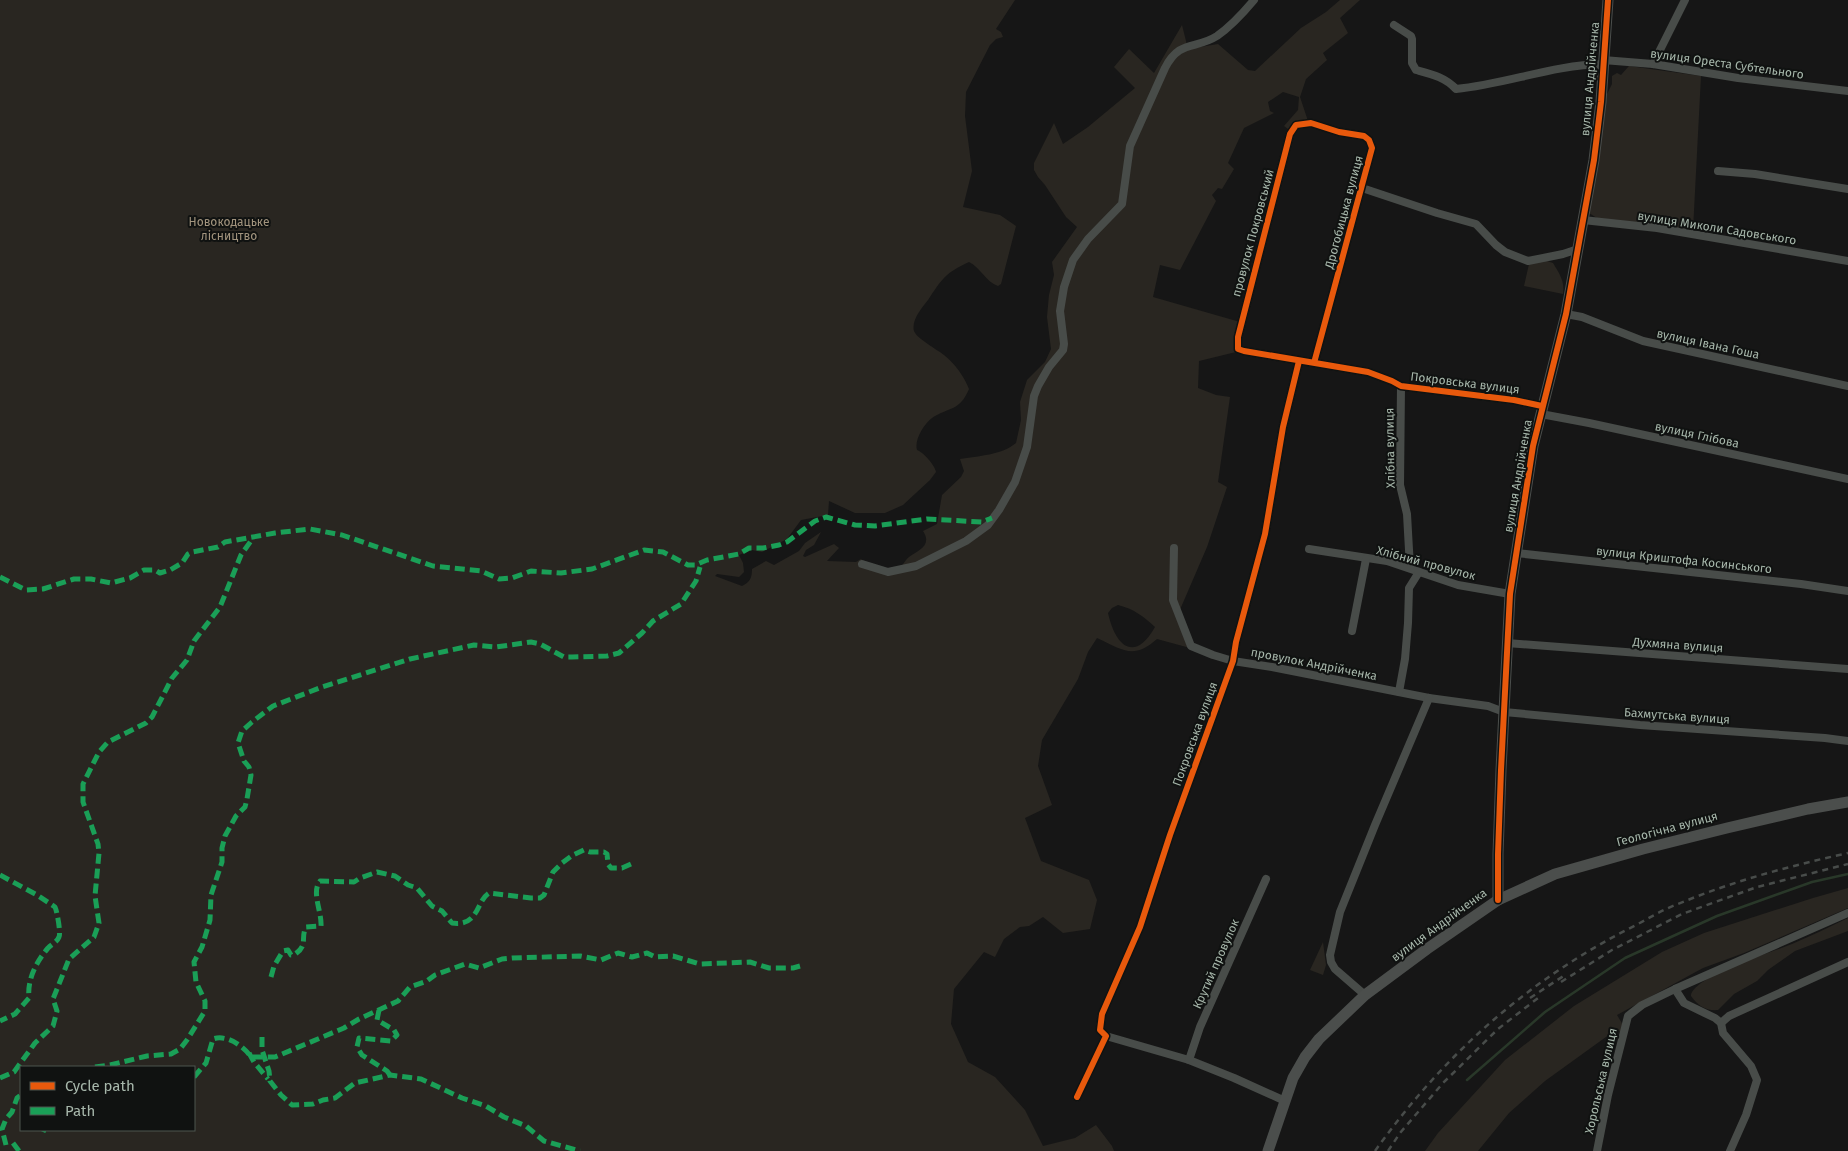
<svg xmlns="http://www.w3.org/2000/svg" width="1848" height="1151" viewBox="0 0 1848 1151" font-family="'Fira Sans',sans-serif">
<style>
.green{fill:#292621;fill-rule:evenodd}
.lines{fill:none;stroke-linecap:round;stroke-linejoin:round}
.stream{stroke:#293829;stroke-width:2.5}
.street{stroke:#484c49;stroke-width:8}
.secondary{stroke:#4b4e4c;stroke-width:11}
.rail{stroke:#484c4a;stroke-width:2.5;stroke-dasharray:6 5;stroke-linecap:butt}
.quiet{stroke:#1a9f57;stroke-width:5;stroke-dasharray:10 5;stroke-linecap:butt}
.cycleway-casing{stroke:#101211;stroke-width:9}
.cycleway{stroke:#e8590c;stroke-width:6}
.labels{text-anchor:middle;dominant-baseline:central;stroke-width:4;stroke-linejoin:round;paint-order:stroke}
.street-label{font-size:12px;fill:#a7b7ab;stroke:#101211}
.park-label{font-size:12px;fill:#a2947e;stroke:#101211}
</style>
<rect width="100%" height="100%" fill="#161616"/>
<g class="green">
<path d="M0,0H1015L996,29L1001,32L1003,37L996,39L990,45L966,92L965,116L972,171L963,207L1000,215L1016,226L1001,284L998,286C986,282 981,268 969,262C945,273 942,279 928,300C922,308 911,320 914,331C916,338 938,350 944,355C955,364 964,376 969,389C960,411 949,407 932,418C924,424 914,440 917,450C923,452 935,465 936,472L930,480L903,505L885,513H855L829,501L828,515L801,520L787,539L762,552L752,550L739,555L743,563L744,572L739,577L717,574L715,576L742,586C750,582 752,578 752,569L766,561L774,565L799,551L805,543L821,532L814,545L806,550L803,556L805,557L834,544L839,548L827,561L856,562L861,559C869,566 888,574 898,569C903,566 905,560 909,557C917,551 933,546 923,531L937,524L942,495L961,477L964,471L960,459C978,456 1002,455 1016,443L1021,420L1020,402L1027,380L1045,362L1051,349L1047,317L1049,295L1054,275L1052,262L1077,227L1066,217L1045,185L1038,177L1034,170V163L1054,123L1063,144L1088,127L1135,88L1114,67L1129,49L1154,73L1182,25L1188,49L1218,44L1248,70L1255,71L1301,28L1326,12L1340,0H1360L1340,18L1348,33L1323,53L1327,60L1306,79L1300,97L1308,121L1299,120L1288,129L1284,126L1298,110L1299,97L1283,92L1268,102L1270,111L1274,113L1244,128L1228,163L1234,169L1222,189L1218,188L1212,195L1216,201L1180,270L1160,265L1153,297L1240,322L1235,338L1236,352L1199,361L1198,388L1216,395L1230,397L1218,482L1227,487L1207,547L1179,612L1190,648L1157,639C1133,660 1123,650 1097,638L1088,652L1078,679L1042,740L1038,766L1052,805L1025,818L1041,861L1089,880L1097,900L1090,929L1063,933L1043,917L1029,926L1020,927L1004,939L995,957L984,952L954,989L951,1024L968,1062L995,1077L1025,1110L1043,1146L1075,1138L1096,1125L1112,1146L1114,1151H0ZM1118,605C1134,609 1143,616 1155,627C1134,664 1115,645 1108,613L1112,608ZM21,1067H194V1130H21Z"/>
<polygon points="1629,66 1701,76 1693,230 1597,218 1589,213 1607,94 1612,84 1612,76 1617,73 1621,75"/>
<path d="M1544,260L1553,263C1559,273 1565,281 1563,294L1524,286L1529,264Z"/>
<polygon points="1848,888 1848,908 1744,953 1703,968 1617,1015 1623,1025 1621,1033 1617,1029 1545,1081 1509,1113 1478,1151 1425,1151 1438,1133 1505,1060 1574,1006 1662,952 1704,933 1813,898"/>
<path d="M1848,918V931L1795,951L1768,970L1757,981L1734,994L1718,1010C1706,1011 1698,1006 1691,996C1693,976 1773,952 1792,944C1811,936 1829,927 1848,918Z"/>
<polygon points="1323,942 1326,965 1323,975 1310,970"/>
</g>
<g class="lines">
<polyline class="stream" points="1467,1080 1545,1012 1625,958 1717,916 1812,882 1848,874"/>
<g class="street">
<path d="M1394,25L1411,36L1412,39V63L1416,70C1431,74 1445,77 1456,89C1507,84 1552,65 1603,64"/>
<polyline points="1603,60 1653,64 1738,78 1848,91"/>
<polyline points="1653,64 1685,0"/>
<polyline points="1718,171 1755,174 1848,189"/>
<polyline points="1362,188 1437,213 1476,224 1496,245 1505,252 1528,261 1563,254 1578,249"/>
<polyline points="1583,220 1657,228 1848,261"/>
<polyline points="1566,314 1582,317 1643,341 1848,386"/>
<polyline points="1314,363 1372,148 1369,140 1364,136 1339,132 1311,123 1296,125 1290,134 1238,337 1238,349 1244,351 1368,372 1392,381 1401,386 1514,400 1542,406"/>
<polyline points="1401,386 1400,485 1407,514 1410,568"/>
<polyline points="1541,414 1589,423 1848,479"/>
<polyline points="1174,548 1173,600 1191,646 1213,655 1233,661 1272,667 1429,698 1488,706 1504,712 1640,725 1825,738 1848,741"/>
<polyline points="1309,549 1387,561 1458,585 1510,594"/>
<polyline points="1516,553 1801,584 1848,591"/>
<path d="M862,564L888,572L916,566L966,541L988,525L999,510L1015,482L1027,447L1034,396L1038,386L1049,367L1063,350L1064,344L1060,311L1064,287L1073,260L1088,239L1122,204L1130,146L1165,68C1180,39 1195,50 1217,36C1230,27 1244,12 1254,0"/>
<polyline points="1352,631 1366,559"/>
<polyline points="1507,643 1848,669"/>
<polyline points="1399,692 1405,659 1408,623 1409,588 1419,572"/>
<polyline points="1675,989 1684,1003 1715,1018 1721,1023 1723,1033 1751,1066 1757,1080 1746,1115 1730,1151"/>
<polyline points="1365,995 1335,969 1331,962 1330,955 1340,912 1375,825 1429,698"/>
<polyline points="1721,1023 1729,1016 1848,962"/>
<polyline points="1106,1036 1189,1060 1234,1078 1285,1101"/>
<polyline points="1189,1060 1200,1027 1266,879"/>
<polyline points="1077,1097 1106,1036 1100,1030 1102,1014 1140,927 1170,835 1233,661 1236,642 1265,534 1283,427 1299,361"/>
<polyline points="1597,1151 1608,1095 1628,1016 1642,1005 1675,989 1848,913"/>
</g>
<g class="secondary">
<polyline points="1498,900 1498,854 1501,770 1510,594 1533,446 1566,314 1594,160 1601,102 1608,0"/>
<polyline points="1268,1151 1293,1078 1305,1057 1319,1039 1365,995 1427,949 1498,900 1555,874 1643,849 1727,828 1808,809 1848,802"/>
</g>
<g class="rail">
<polyline points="1561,982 1612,950 1682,914 1757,887 1848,864"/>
<polyline points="1530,998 1565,975"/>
<path d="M1375,1151C1445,1053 1530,978 1638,924C1651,917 1664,909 1678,904C1733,881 1790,866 1848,853"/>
<polyline points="1388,1151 1400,1133 1443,1083 1498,1029 1538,998"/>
</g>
<g class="quiet">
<polyline points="0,577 26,590 43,589 74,579 91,579 111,583 130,578 144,570 155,570 160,573 170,570 182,563 188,554 192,552 218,547 225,542 275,533 310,529 342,535 433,566 481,571 499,579 512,578 531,571 561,573 592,569 644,550 663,552 688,565 695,565 707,560 739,554 749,548 763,548 779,545 787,542 815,521 826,517 855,525 875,526 927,519 982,522 992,518"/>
<path d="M0,875L37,895L55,907C57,911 61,933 59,937C57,942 52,944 48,948C36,962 27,980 29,998L15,1014L0,1021"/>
<path d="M271,977L274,966L283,951L288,950L291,955H294C309,945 300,939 306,927L321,926C322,912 311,892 320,881L354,882L360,878L377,872L395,876L408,885L417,888L432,906L442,911L452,923C479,927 476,901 489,893L531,898H540L544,895L553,872L562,863L573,855L584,850L590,852H604L607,854L608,864L611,868H622L631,864"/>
<polyline points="379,1010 377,1020 394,1030 397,1035 391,1041 359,1038 357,1047 362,1055 387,1071 390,1075"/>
<polyline points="262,1037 262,1050 269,1071 270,1081 281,1095 292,1105 313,1104 323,1100 335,1098 355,1083 390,1075 421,1079 462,1098 486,1106 504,1117 526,1126 544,1141 580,1151"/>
<polyline points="249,1053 254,1062 268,1079"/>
<polyline points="95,1067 110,1065 147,1056 171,1054 180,1049 187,1040 205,1011 205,1001 196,982 194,962 202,947 210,920 211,895 222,862 222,848 225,836 236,816 245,807 247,799 251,775 249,767 244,761 238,743 242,731 252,722 273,706 322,687 410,659 474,645 496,647 531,642 540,644 564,657 572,657 607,656 619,653 642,633 653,621 681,604 696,581 700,567"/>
<path d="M194,1077L206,1063L213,1039C226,1034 244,1046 251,1057H275L344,1028L359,1019L398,1001L410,987L427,981L435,975L465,964L479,968L502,959L512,958L580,956L601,960L618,953L632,957L647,953L655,957L673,956L700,964L750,962L769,968H793L800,966"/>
<polyline points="0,1078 14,1072 35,1043 53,1026 57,1011 53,999 69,959 94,937 99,923 95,896 99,853 98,844 83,802 83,784 99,752 108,742 146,723 152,717 172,678 187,660 194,641 220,607 241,555 253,538"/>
<polyline points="43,1132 44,1130"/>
<polyline points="13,1143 19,1151"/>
<polyline points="6,1145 2,1129 6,1119 12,1112 17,1098 21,1095"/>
</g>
<defs>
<g id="cycleway">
<polyline points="1314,363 1372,148 1369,140 1364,136 1339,132 1311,123 1296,125 1290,134 1238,337 1238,349 1244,351 1368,372 1392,381 1401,386 1514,400 1542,406"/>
<polyline points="1498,900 1498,854 1501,770 1510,594 1533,446 1566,314 1594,160 1601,102 1608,0"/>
<polyline points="1077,1097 1106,1036 1100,1030 1102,1014 1140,927 1170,835 1233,661 1236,642 1265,534 1283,427 1299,361"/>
</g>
</defs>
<use href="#cycleway" class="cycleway-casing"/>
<use href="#cycleway" class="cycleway"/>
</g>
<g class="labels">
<g class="street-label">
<text transform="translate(1727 64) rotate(8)">вулиця Ореста Субтельного</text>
<text transform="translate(1590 79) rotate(-85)">вулиця Андрійченка</text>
<text transform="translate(1344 212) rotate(-75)">Дрогобицька вулиця</text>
<text transform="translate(1717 228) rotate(9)">вулиця Миколи Садовського</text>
<text transform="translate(1253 233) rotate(-75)">провулок Покровський</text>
<text transform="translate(1708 344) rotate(12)">вулиця Івана Гоша</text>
<text transform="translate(1465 383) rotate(7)">Покровська вулиця</text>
<text transform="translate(1697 435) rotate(12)">вулиця Глібова</text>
<text transform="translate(1390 448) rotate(-91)">Хлібна вулиця</text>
<text transform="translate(1518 476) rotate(-80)">вулиця Андрійченка</text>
<text transform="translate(1684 560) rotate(6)">вулиця Криштофа Косинського</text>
<text transform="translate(1426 563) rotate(15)">Хлібний провулок</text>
<text transform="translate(1678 645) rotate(4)">Духмяна вулиця</text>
<text transform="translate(1314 664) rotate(11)">провулок Андрійченка</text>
<text transform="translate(1677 716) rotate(4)">Бахмутська вулиця</text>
<text transform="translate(1195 734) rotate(-70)">Покровська вулиця</text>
<text transform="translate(1667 829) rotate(-15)">Геологічна вулиця</text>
<text transform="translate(1439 925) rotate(-36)">вулиця Андрійченка</text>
<text transform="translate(1216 964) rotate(-66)">Крутий провулок</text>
<text transform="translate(1601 1081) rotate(-77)">Хорольська вулиця</text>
</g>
<g class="park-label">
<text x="229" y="222">Новокодацьке<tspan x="229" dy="14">лісництво</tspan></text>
</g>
</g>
<rect x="20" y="1066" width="175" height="65" fill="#101211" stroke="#4c544f"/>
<rect x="30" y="1082" width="25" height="8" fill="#e8590c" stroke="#4c544f"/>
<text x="65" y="1091" font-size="15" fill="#a7b7ab">Cycle path</text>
<rect x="30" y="1107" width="25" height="8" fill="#1a9f57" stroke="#4c544f"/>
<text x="65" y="1116" font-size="15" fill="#a7b7ab">Path</text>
</svg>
